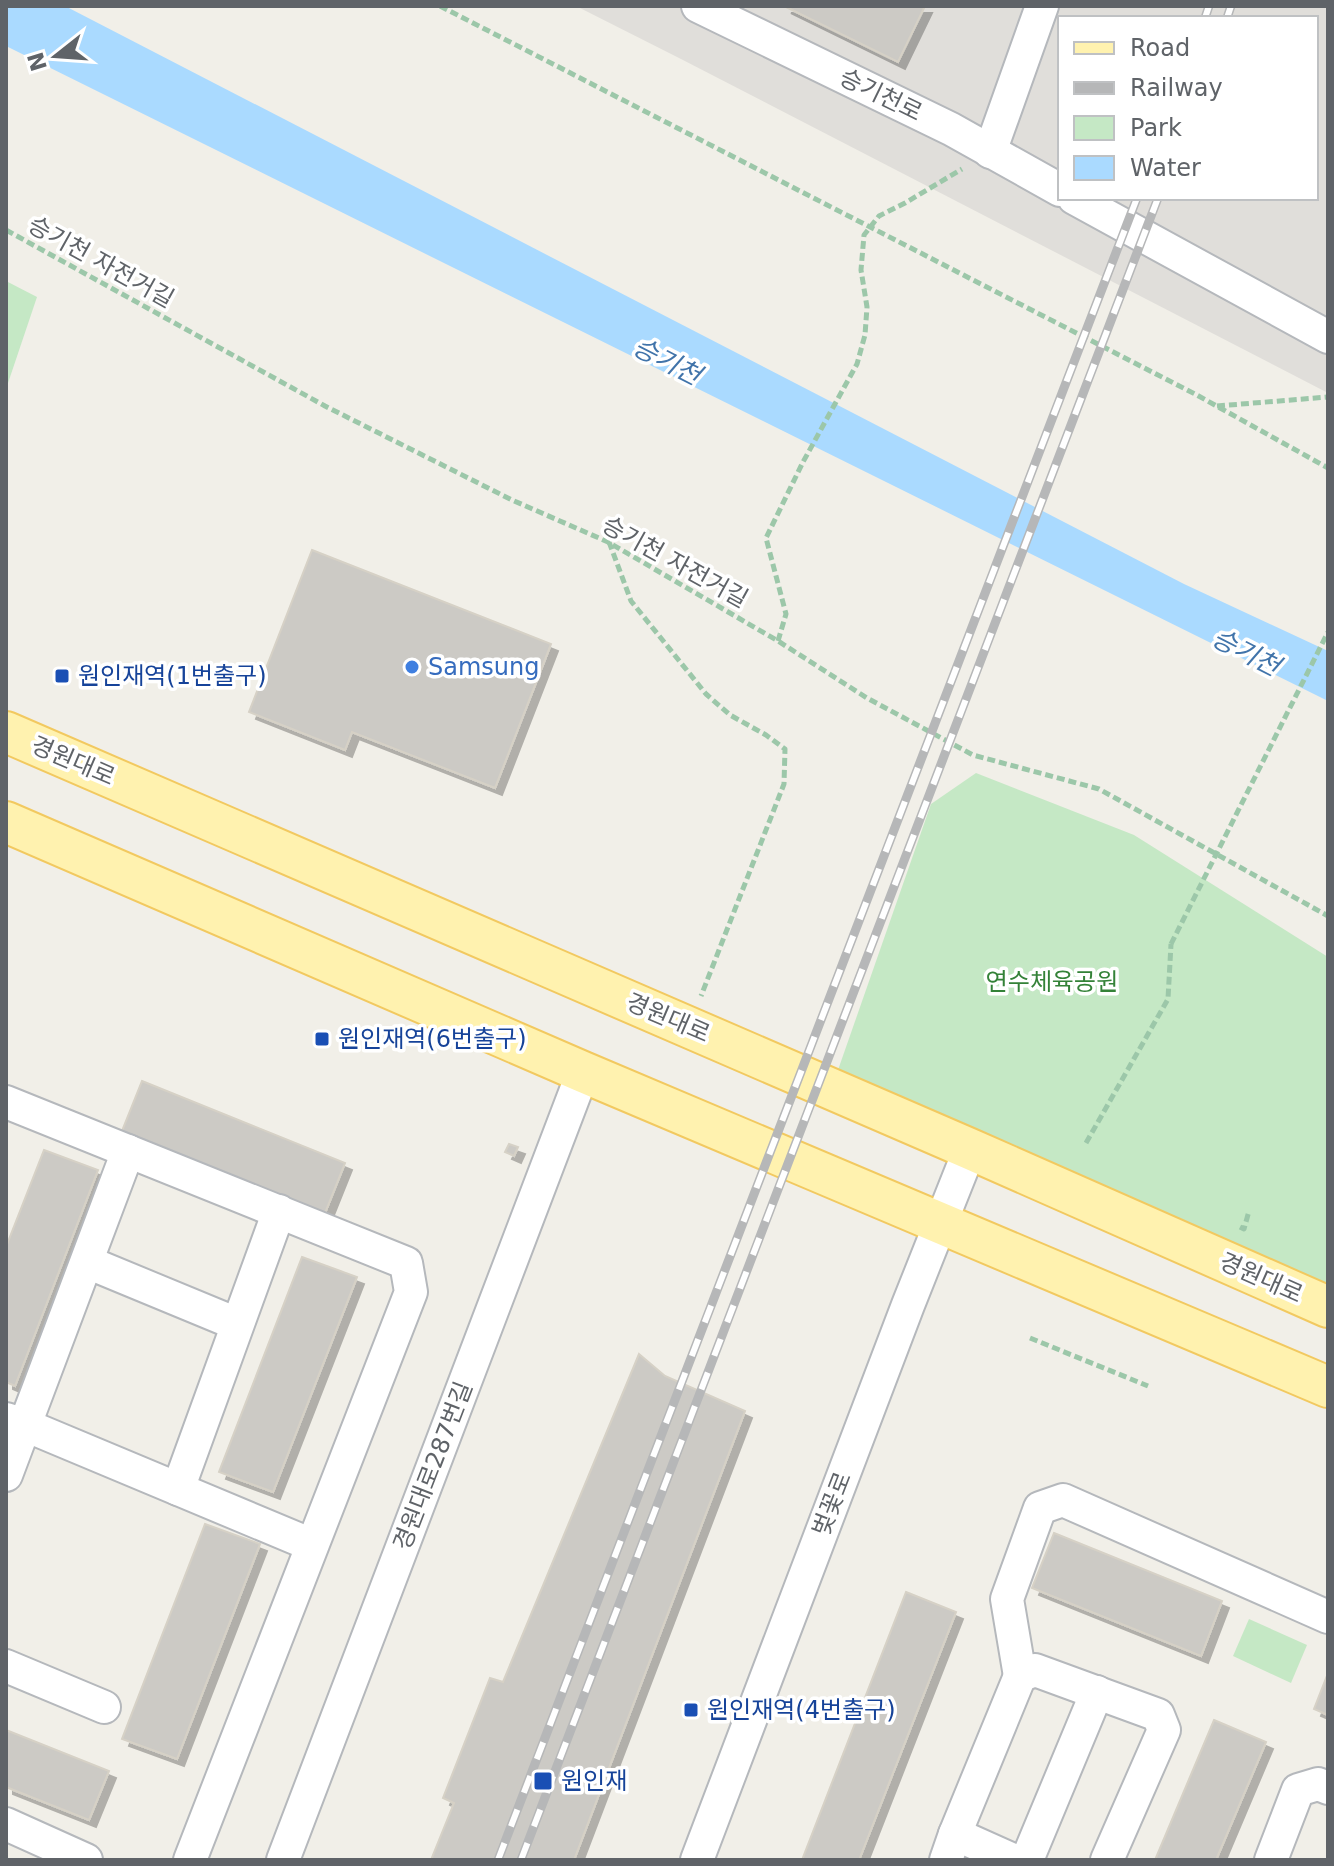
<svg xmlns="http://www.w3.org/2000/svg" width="1334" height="1866" viewBox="0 0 1334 1866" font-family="'DejaVu Sans','Noto Sans KR',sans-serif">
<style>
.industrial{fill:#e0deda;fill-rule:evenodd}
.green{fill:#c5e8c5}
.water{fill:#aadaff}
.building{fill:#cccac5;stroke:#d6d1c6;stroke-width:2;filter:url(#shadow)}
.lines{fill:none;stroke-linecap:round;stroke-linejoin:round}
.minor-casing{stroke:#b5b8bc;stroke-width:36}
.major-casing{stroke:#f2c960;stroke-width:44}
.path{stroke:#9cc7a9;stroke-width:5;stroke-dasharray:8 4;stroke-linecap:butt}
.minor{stroke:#fff;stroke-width:32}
.major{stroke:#fff2af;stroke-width:40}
.rail-casing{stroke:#b6b7b8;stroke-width:9}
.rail{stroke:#fff;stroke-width:6;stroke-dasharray:18;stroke-linecap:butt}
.path-bridge{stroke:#9cc7a9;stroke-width:5;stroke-dasharray:8 4;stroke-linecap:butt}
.shop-dot{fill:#3f7fe0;stroke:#fff;stroke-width:3}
.transit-dot{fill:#1a4fb4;stroke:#fff;stroke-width:3}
.labels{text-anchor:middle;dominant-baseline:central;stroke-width:7;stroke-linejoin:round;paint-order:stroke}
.street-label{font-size:24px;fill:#5f6368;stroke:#fff}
.shop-label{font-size:24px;fill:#366cbe;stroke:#fff;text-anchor:start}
.transit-label{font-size:24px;fill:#164399;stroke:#fff;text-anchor:start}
.park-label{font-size:24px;fill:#348238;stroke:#fff}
.water-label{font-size:26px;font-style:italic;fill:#4174aa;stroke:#fff}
</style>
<defs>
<filter id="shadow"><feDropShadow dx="7" dy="7" stdDeviation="0" flood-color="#0004"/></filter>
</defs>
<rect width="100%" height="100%" fill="#f1efe8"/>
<path class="industrial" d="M576,6H1328V393L681,59ZM1060,18H1316V198H1060Z"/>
<g class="green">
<polygon points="6,281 37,297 6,389"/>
<polygon points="976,773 1134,835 1328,957 1328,1286 838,1070 931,804"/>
<polygon points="1249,1619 1307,1645 1291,1683 1233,1656"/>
</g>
<polygon class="water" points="6,6 65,6 1184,584 1328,651 1328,701 6,46"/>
<g class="building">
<polygon points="784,6 925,6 898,62"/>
<polygon points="312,550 551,644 495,788 352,732 345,750 249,712"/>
<polygon points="142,1081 345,1163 325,1213 122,1131"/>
<polygon points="509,1144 518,1147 514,1156 505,1152"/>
<polygon points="44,1150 98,1170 15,1386 6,1382 6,1247"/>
<polygon points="302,1257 357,1277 273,1492 219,1472"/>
<polygon points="639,1354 665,1376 745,1411 574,1860 431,1860 454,1803 443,1798 490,1678 503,1682"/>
<polygon points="205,1524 260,1544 177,1759 122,1739"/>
<polygon points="1054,1533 1222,1601 1201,1656 1032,1588"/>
<polygon points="906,1592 956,1612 859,1860 802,1860"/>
<polygon points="1328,1673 1328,1715 1314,1709"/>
<polygon points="1214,1720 1266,1742 1216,1860 1155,1860"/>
<polygon points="6,1730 109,1771 89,1820 6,1787"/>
</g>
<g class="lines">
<defs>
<g id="minor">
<polyline points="698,6 951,129 1060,190"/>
<polyline points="990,152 1042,6"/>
<polyline points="1074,198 1328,337"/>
<polyline points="6,1102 406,1263 411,1292 190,1860"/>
<polyline points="87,1262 237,1324"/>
<polyline points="6,1419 25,1425 312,1545"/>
<polyline points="6,1475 128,1151"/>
<polyline points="178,1489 279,1211"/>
<polyline points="6,1666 104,1707"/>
<polyline points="1020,1676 1007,1599 1040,1508 1063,1500 1328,1617"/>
<polyline points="6,1824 86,1860"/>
<polyline points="955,1834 1013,1860"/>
<polyline points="283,1860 583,1072"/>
<polyline points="697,1860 908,1305 970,1149"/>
<polyline points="946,1860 955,1834 1020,1676 1035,1670 1158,1715 1164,1730 1107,1860"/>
<polyline points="1027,1860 1097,1692"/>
<polyline points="1271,1860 1298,1790 1318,1784 1328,1788"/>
</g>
<g id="major">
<polyline points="6,732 970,1149 1328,1307"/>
<polyline points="6,822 583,1072 1328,1387"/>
</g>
</defs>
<use href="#minor" class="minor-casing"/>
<use href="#major" class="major-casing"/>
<g class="path">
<polyline points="440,6 1195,394 1328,468"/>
<polyline points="6,230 325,406 512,500 608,542 778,641 867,698 973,755 1099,789 1328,916"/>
<polyline points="1217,406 1328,397"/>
<polyline points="609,542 631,601 706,694 730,715 766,735 785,749 784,784 701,996"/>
<polyline points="778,641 786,614 766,538 803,462 857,364 865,335 867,307 861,270 864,235 879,216 905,203 962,169"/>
<polyline points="1086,1143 1168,999 1171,944"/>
<polyline points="1240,1227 1244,1229 1249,1211"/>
<polyline points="1030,1338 1148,1386"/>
</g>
<use href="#minor" class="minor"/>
<use href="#major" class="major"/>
<defs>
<g id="rail">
<polyline points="1205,18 1209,6"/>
<polyline points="1227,18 1231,6"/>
<polyline points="498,1860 1137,198"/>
<polyline points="521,1860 1158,198"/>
</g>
</defs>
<use href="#rail" class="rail-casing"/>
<use href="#rail" class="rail"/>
<polyline class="path-bridge" points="1171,944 1328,632"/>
</g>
<circle class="shop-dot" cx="412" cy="667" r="8"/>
<g class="transit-dot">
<rect x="54" y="668" width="16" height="16" rx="4"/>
<rect x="314" y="1031" width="16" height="16" rx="4"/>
<rect x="683" y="1702" width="16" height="16" rx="4"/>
<rect x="533" y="1771" width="20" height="20" rx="4"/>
</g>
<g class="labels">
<g class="street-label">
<text transform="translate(881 95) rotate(26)">승기천로</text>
<text transform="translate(101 262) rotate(29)">승기천 자전거길</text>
<text transform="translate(675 562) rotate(29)">승기천 자전거길</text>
<text transform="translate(73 761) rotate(23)">경원대로</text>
<text transform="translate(668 1018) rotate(23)">경원대로</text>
<text transform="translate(1261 1278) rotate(24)">경원대로</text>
<text transform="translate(433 1466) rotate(-69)">경원대로287번길</text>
<text transform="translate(832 1504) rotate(-69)">벚꽃로</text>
</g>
<g class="shop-label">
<text x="428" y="667">Samsung</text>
</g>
<g class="transit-label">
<text x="78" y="676">원인재역(1번출구)</text>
<text x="338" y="1039">원인재역(6번출구)</text>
<text x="707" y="1710">원인재역(4번출구)</text>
<text x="561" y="1781">원인재</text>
</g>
<g class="park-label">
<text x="1052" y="982">연수체육공원</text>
</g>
<g class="water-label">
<text transform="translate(667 361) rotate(27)">승기천</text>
<text transform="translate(1246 652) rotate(27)">승기천</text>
</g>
</g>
<rect width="1334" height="1866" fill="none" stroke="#5f6368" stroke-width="16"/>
<rect x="1058" y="16" width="260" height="184" fill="#ffffff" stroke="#bfc1c3" stroke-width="2"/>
<rect x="1074" y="42" width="40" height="12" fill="#fff2af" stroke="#bfc1c3" stroke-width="2"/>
<text x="1130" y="56" font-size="24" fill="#5f6368">Road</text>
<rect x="1074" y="82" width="40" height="12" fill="#b6b7b8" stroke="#bfc1c3" stroke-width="2"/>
<text x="1130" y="96" font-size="24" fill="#5f6368">Railway</text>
<rect x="1074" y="116" width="40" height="24" fill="#c5e8c5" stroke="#bfc1c3" stroke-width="2"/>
<text x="1130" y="136" font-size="24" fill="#5f6368">Park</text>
<rect x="1074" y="156" width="40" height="24" fill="#aadaff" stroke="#bfc1c3" stroke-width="2"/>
<text x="1130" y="176" font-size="24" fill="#5f6368">Water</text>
<g transform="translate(56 56) rotate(253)" stroke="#ffffff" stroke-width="6" paint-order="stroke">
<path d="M0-6L14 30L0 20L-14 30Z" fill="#5f6368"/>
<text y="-12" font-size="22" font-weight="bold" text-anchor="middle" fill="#5f6368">N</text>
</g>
</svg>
